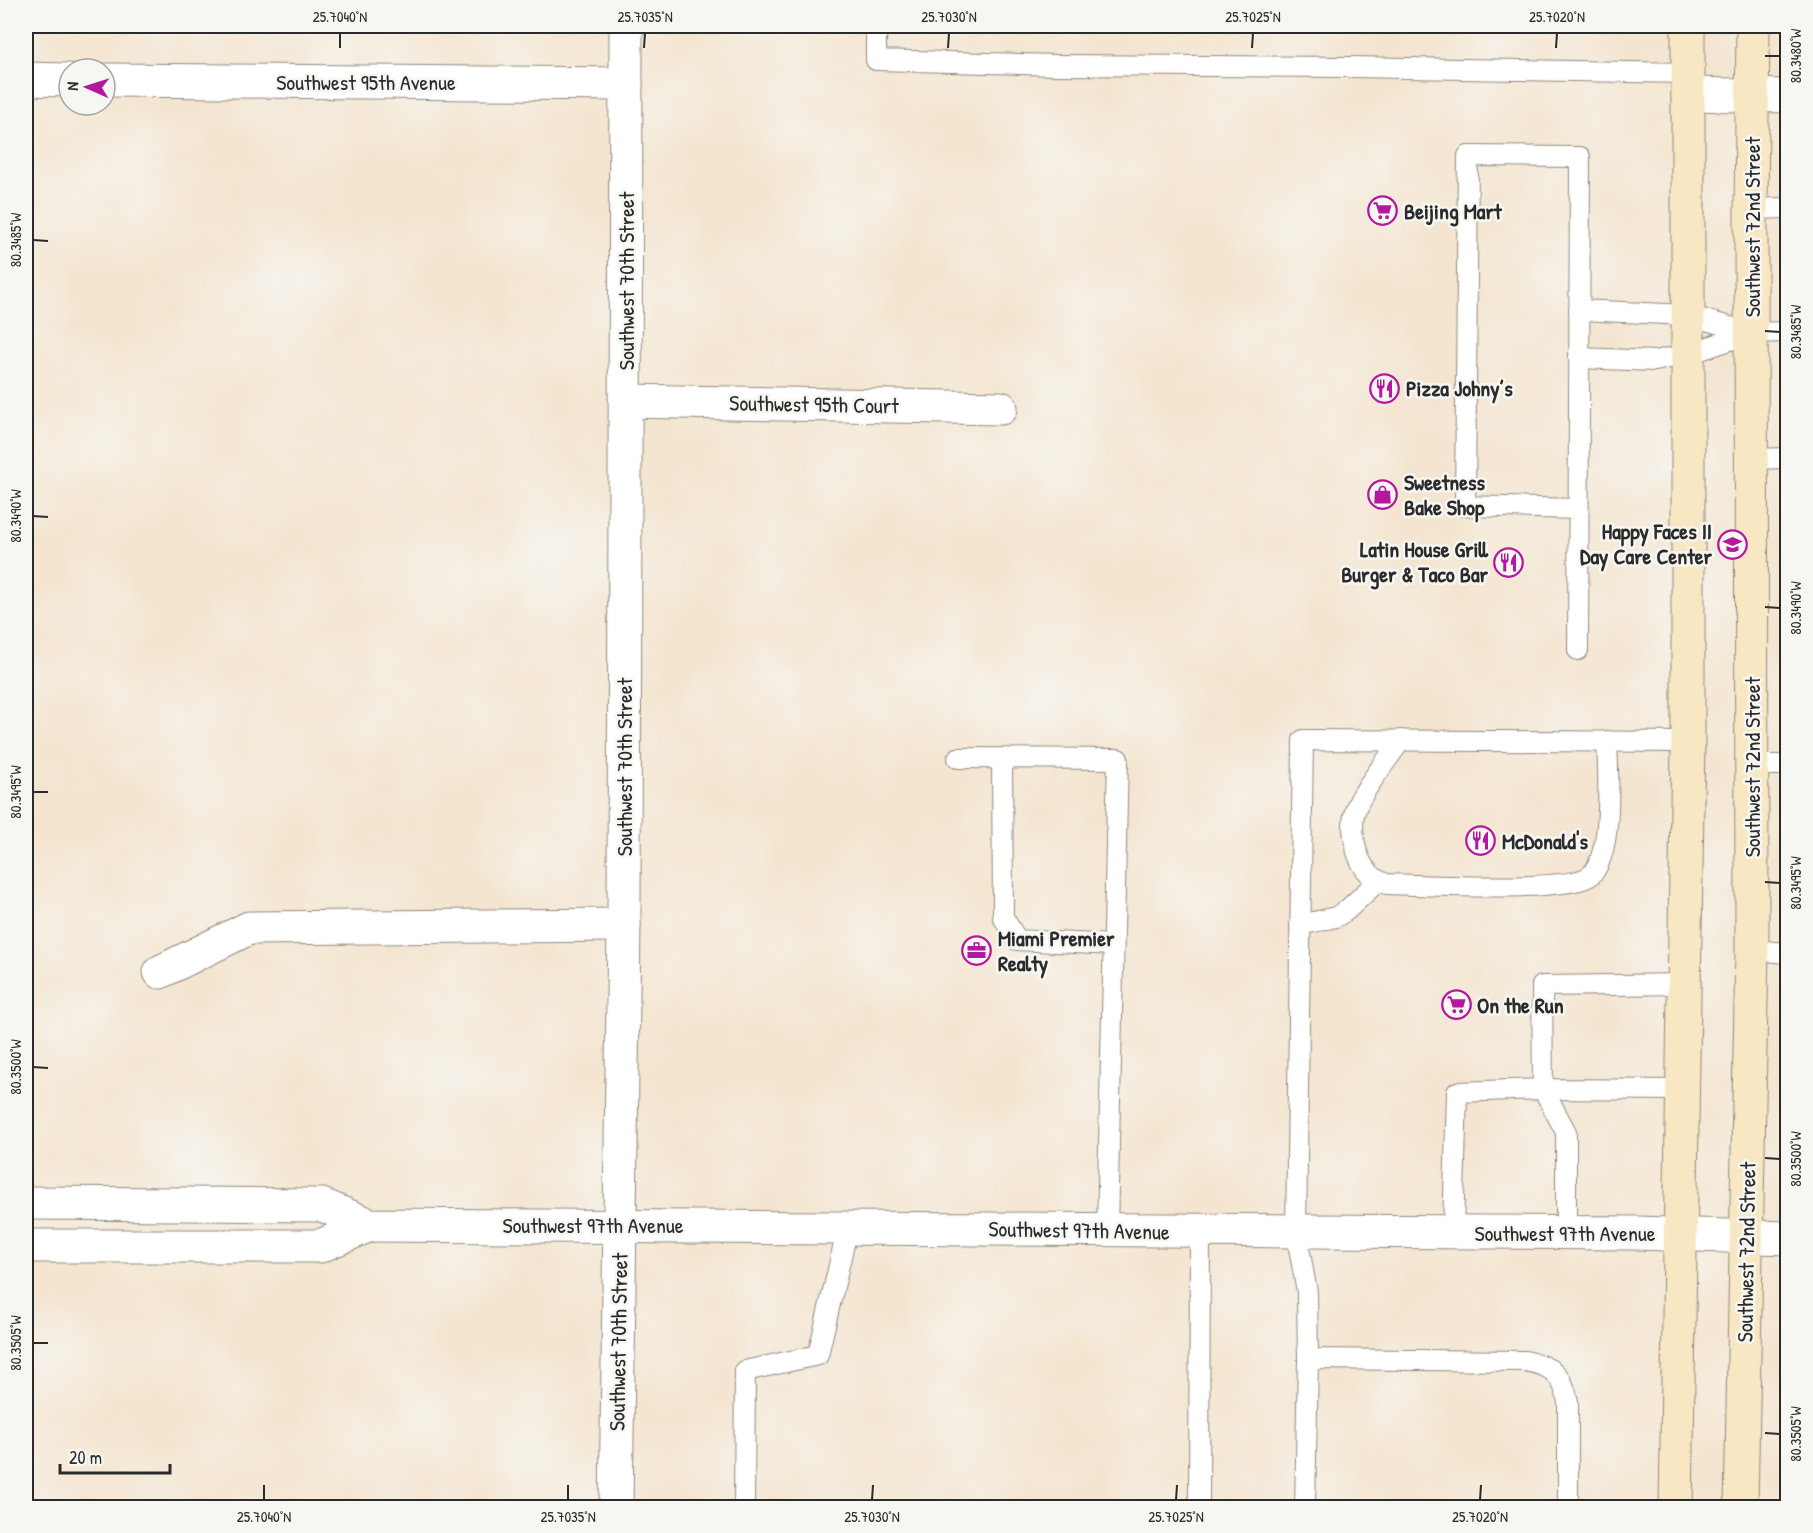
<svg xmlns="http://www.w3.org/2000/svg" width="1813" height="1533" viewBox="0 0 1813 1533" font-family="'Patrick Hand',sans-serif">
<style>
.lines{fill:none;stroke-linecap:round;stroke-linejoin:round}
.service-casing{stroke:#90887e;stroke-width:22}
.minor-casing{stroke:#90887e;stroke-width:35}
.tertiary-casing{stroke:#90887e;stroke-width:35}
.secondary-casing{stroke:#90887e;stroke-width:35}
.service{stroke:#fff;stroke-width:20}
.minor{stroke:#fff;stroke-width:33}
.tertiary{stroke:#fff;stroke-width:33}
.secondary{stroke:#f7e8c3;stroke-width:33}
.ticks{fill:none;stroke:#2b2b2b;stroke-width:2}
.labels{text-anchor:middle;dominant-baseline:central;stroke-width:5;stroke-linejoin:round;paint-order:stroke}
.street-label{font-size:22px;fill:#2b2b2b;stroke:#f6f6f2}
.poi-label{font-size:22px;font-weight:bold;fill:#2b2b2b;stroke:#f6f6f2;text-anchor:start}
.neatline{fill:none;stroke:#2b2b2b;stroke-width:2}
.ticks-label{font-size:15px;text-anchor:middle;fill:#2b2b2b}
</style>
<rect width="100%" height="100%" fill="#f6f6f2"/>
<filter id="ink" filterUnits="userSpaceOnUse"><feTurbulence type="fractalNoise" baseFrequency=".0167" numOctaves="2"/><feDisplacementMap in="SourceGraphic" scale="12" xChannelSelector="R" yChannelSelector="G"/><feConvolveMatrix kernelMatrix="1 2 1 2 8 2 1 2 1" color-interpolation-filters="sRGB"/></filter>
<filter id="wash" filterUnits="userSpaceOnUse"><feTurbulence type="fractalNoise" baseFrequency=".008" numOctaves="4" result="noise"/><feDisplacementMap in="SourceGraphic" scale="24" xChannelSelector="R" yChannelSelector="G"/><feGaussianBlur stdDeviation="1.35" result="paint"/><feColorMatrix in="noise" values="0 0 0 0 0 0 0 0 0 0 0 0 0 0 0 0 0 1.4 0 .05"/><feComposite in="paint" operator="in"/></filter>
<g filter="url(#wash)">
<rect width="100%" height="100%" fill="#f4e5d0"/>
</g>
<g filter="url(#ink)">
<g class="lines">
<defs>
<g id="service">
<polyline points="876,26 876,60 1057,65 1350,67 1688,73"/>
<polyline points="1751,209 1788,208"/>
<polyline points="1579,310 1688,315 1751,333 1788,332"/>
<polyline points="1579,358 1655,361 1688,354 1751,333"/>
<polyline points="1751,459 1788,458"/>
<polyline points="1578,650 1580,157 1468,156 1465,506 1578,509"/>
<path d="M1401,740C1389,758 1357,796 1354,815C1352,826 1354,841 1357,852C1362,868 1371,879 1387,884C1421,885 1571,893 1591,875C1614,852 1608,773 1607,741"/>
<polyline points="958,758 1118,759 1107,1230"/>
<polyline points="1002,759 1003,917 1017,940 1113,945"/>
<polyline points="1752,765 1788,765"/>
<polyline points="1300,925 1336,917 1347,910 1378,881"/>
<polyline points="1752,950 1788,953"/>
<polyline points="1682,1090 1543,1089 1542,986 1684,984"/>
<polyline points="1453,1232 1457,1092 1543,1089 1566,1132 1566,1232"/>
<polyline points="744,1508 745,1371 818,1355 848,1227"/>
<polyline points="1199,1508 1200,1231"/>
<polyline points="1305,1508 1308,1359"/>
<path d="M1568,1508V1402C1563,1374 1552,1366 1525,1361L1308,1359L1307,1292L1296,1231L1303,740L1688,742"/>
</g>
<g id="minor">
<polyline points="26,79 69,80"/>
<polyline points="105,80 626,84"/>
<polyline points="1688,94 1788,96"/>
<polyline points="627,401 1001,408"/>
<polyline points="160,972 249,928 624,925"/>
<polyline points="616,1508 624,925 626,26"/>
</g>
<g id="tertiary">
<polyline points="26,1203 322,1205 370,1225 1637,1233 1788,1238"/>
<polyline points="26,1246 320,1246 370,1225"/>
</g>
<g id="secondary">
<polyline points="1676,1508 1688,742 1688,26"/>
<polyline points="1741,1508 1752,950 1751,209 1753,26"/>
</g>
</defs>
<use href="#service" class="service-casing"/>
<use href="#minor" class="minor-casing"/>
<use href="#tertiary" class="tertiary-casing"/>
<use href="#secondary" class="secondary-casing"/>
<use href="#service" class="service"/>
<use href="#minor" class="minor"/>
<use href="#tertiary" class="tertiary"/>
<use href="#secondary" class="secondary"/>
</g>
</g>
<path class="ticks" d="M340,48V33M644,48L645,33M948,48L949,33M1252,48L1253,33M1556,48L1557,33M1765,56H1780M33,240L48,241M1765,331L1780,332M33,516L48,517M1765,607L1780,608M33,792H48M1765,882L1780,883M33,1067L48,1068M1765,1158L1780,1159M33,1343H48M1765,1433L1780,1434M264,1500V1485M568,1500V1485M872,1500L873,1485M1176,1500L1177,1485M1480,1500L1481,1485"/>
<defs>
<symbol id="supermarket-ring" viewBox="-11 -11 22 22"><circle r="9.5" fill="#f6f6f2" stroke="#b5179e" stroke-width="1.5"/><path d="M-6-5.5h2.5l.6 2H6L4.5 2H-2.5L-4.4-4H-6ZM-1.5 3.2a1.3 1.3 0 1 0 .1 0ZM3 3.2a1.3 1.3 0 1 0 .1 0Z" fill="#b5179e"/></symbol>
<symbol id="restaurant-ring" viewBox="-11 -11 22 22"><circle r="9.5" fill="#f6f6f2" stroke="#b5179e" stroke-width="1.5"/><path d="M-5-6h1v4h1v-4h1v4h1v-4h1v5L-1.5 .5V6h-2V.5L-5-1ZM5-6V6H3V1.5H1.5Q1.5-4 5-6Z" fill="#b5179e"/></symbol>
<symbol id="shop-ring" viewBox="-11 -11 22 22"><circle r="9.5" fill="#f6f6f2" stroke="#b5179e" stroke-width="1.5"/><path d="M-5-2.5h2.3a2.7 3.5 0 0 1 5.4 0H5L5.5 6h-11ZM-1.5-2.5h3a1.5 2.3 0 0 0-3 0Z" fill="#b5179e"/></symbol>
<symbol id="school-ring" viewBox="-11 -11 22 22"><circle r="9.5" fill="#f6f6f2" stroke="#b5179e" stroke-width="1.5"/><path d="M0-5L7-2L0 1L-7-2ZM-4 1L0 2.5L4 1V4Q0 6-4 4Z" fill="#b5179e"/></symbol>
<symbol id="office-ring" viewBox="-11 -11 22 22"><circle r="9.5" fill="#f6f6f2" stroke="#b5179e" stroke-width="1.5"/><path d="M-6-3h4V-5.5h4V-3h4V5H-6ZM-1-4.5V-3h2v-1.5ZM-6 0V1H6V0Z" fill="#b5179e"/></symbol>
</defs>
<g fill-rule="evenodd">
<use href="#supermarket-ring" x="1366" y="194" width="33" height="33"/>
<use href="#restaurant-ring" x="1368" y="372" width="33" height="33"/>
<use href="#shop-ring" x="1366" y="478" width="33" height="33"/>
<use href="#school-ring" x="1716" y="528" width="33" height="33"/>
<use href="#restaurant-ring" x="1492" y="546" width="33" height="33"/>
<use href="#restaurant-ring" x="1464" y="824" width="33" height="33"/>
<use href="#office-ring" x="960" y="934" width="33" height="33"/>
<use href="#supermarket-ring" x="1440" y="988" width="33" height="33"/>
</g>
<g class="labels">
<g class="street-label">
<text x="366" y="82">Southwest 95th Avenue</text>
<text transform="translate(1752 227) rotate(-90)">Southwest 72nd Street</text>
<text transform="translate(626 281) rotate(-90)">Southwest 70th Street</text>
<text transform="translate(814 404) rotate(1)">Southwest 95th Court</text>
<text transform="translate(624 767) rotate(-90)">Southwest 70th Street</text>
<text transform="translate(1752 767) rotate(-90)">Southwest 72nd Street</text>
<text x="593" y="1225">Southwest 97th Avenue</text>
<text transform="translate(1079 1230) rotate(1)">Southwest 97th Avenue</text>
<text x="1565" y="1233">Southwest 97th Avenue</text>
<text transform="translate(1746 1252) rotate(-89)">Southwest 72nd Street</text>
<text transform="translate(618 1342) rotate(-89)">Southwest 70th Street</text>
</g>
<g class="poi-label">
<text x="1404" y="211">Beijing Mart</text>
<text x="1406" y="388">Pizza Johny’s</text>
<text x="1404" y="482">Sweetness<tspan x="1404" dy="25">Bake Shop</tspan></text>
<text x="1712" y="531" text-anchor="end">Happy Faces II<tspan x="1712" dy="25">Day Care Center</tspan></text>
<text x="1488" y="549" text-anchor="end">Latin House Grill<tspan x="1488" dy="25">Burger &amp; Taco Bar</tspan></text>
<text x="1502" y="841">McDonald's</text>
<text x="998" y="938">Miami Premier<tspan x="998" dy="25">Realty</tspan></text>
<text x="1477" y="1005">On the Run</text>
</g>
</g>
<rect width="1813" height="1533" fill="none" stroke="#f6f6f2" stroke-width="66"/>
<g transform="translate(87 87) rotate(273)"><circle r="28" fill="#f6f6f2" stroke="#a5a5a2" stroke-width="1.5"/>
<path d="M0-4.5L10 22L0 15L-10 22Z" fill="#b5179e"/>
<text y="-9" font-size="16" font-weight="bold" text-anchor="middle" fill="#2b2b2b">N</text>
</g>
<path d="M60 1464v9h110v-9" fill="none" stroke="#2b2b2b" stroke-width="3"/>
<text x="69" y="1464" font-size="18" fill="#2b2b2b" stroke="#f6f6f2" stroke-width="4.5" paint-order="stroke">20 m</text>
<rect x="33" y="33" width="1747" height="1467" class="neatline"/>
<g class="ticks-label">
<text x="340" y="22">25.7040°N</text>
<text x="645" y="22">25.7035°N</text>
<text x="949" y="22">25.7030°N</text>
<text x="1253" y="22">25.7025°N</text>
<text x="1557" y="22">25.7020°N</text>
<text transform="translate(1796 56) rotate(-90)" y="5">80.3480°W</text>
<text transform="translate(16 240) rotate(-90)" y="5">80.3485°W</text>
<text transform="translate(1796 332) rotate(-90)" y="5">80.3485°W</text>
<text transform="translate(16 516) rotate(-90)" y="5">80.3490°W</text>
<text transform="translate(1796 608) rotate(-90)" y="5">80.3490°W</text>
<text transform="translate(16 792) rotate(-90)" y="5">80.3495°W</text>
<text transform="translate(1796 883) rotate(-90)" y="5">80.3495°W</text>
<text transform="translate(16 1067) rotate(-90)" y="5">80.3500°W</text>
<text transform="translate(1796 1159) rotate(-90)" y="5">80.3500°W</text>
<text transform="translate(16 1343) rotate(-90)" y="5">80.3505°W</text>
<text transform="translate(1796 1434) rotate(-90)" y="5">80.3505°W</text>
<text x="264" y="1522">25.7040°N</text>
<text x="568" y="1522">25.7035°N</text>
<text x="872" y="1522">25.7030°N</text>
<text x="1176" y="1522">25.7025°N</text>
<text x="1480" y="1522">25.7020°N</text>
</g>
</svg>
